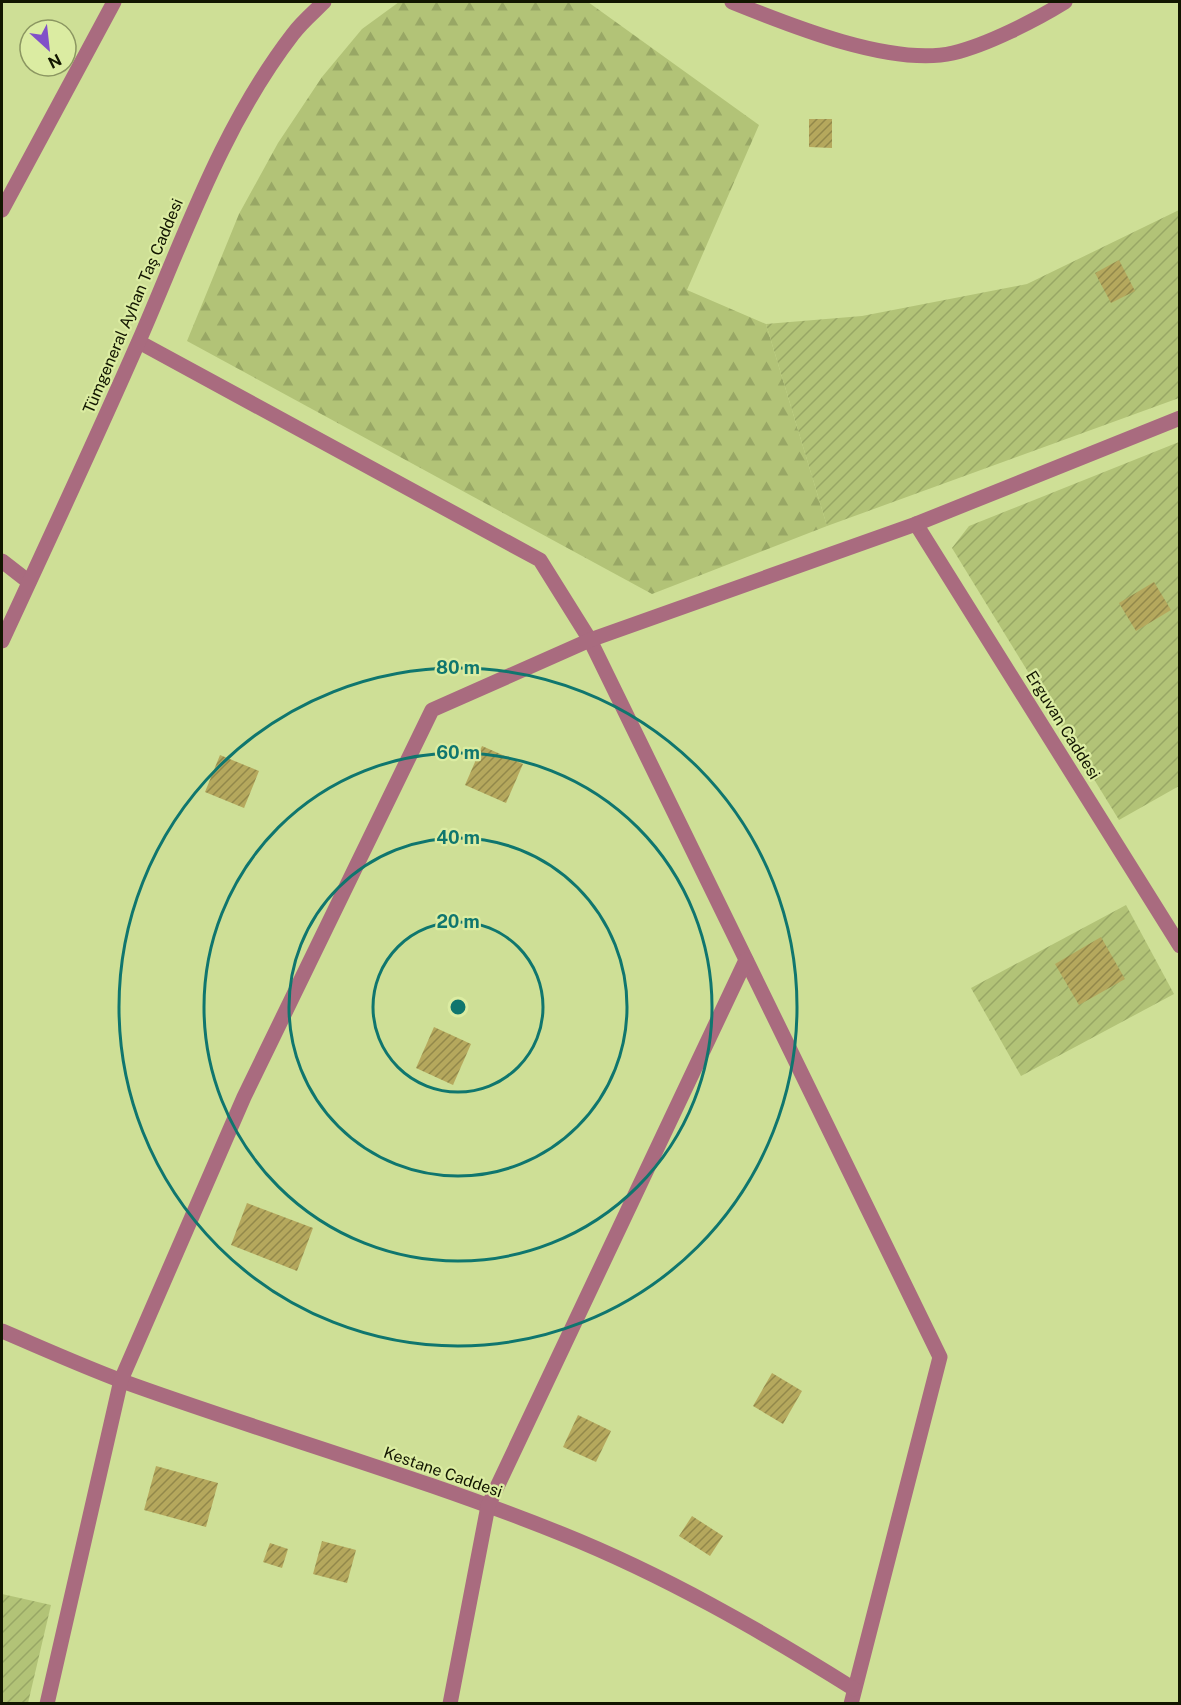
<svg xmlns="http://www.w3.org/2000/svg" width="1181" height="1705" viewBox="0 0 1181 1705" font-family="'Public Sans',sans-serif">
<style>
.forest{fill:url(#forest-firs)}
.garden{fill:url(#garden-furrows)}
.building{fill:url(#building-hatch)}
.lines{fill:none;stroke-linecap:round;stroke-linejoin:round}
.minor{stroke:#a96b7f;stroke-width:15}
.ring{fill:none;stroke:#0f766e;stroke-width:3}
.labels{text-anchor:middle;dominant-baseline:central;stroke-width:4.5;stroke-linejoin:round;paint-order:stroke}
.street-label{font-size:16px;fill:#121600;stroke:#dbeca2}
.centre{fill:#0f766e;stroke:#dbeca2;stroke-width:3}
.ring-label{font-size:18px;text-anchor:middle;font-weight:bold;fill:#0f766e;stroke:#dbeca2;stroke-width:4.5;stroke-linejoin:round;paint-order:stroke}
</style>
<defs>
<pattern id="forest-firs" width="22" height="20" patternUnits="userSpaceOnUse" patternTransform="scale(1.5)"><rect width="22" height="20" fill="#b2c377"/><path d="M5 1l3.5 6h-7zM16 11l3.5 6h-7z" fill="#98a765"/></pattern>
<pattern id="garden-furrows" width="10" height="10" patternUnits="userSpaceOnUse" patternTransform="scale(1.5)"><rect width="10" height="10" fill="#b2c377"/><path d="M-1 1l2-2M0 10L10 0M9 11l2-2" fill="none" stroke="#98a765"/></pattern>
<pattern id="building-hatch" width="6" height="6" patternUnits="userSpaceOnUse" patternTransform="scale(1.5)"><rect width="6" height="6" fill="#b5a85d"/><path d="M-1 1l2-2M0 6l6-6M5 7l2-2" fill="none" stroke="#92884a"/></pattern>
</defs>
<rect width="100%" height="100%" fill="#cedf96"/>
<polygon class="forest" points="399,2 588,2 759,125 687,290 766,324 827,526 652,594 187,341 239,214 278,143 322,77 362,29"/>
<g class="garden">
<polygon points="1179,210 1179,398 827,526 766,324 862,316 1027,284"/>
<polygon points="1179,442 1179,786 1119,820 952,548 969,526"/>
<polygon points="1126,905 1174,994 1021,1076 971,988"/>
<polygon points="2,1594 51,1605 28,1703 2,1703"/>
</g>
<g class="building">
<polygon points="809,119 832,119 832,148 809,147"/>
<polygon points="1119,260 1135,291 1111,303 1095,273"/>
<polygon points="1154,582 1171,610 1136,631 1119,603"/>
<polygon points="482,746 523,764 506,803 465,785"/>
<polygon points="220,755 259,771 244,808 205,792"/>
<polygon points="1101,937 1125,979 1079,1005 1055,964"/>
<polygon points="434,1027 471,1044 453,1085 416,1068"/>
<polygon points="247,1203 313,1228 297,1271 231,1245"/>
<polygon points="772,1373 802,1391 783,1424 753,1406"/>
<polygon points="578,1415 611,1431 596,1462 563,1447"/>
<polygon points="156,1466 218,1483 206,1527 144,1510"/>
<polygon points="692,1516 723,1536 710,1556 679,1536"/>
<polygon points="322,1541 356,1550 347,1583 313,1574"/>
<polygon points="270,1543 288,1549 282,1568 263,1562"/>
</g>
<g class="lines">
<g class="minor">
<path d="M732,2C789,25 892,67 953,53C987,45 1036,20 1065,2"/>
<polyline points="2,210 114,2"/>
<polyline points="139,342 540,560 590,640 940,1357 851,1704"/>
<polyline points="916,524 1180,946"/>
<polyline points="2,561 29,582"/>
<path d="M2,641C48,542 94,443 138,343C184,238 222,126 293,34C302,22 314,12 324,2"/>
<path d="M2,1331C42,1348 82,1366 122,1381C268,1434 418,1476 562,1534C664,1575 760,1630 854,1689"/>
<polyline points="47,1704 121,1380 244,1097 432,710 590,640 916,524 1180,418"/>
<polyline points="450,1704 488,1506 746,960"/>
</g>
</g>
<g class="ring">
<circle cx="458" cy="1007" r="85"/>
<circle cx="458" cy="1007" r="169"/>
<circle cx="458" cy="1007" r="254"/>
<circle cx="458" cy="1007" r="339"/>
</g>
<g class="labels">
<g class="street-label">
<text transform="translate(133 306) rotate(-67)">Tümgeneral Ayhan Taş Caddesi</text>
<text transform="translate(1063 725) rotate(58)">Erguvan Caddesi</text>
<text transform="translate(443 1472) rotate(19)">Kestane Caddesi</text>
</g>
</g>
<circle cx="458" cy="1007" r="9" class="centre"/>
<g class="ring-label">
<text x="458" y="674">80 m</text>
<text x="458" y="759">60 m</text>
<text x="458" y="844">40 m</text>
<text x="458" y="928">20 m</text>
</g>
<rect width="1181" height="1705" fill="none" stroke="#121600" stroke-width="6"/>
<g transform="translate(48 48) rotate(153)"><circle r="28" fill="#dbeca2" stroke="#8b9661" stroke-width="1.5"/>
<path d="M0-4.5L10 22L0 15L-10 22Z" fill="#8150c9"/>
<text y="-9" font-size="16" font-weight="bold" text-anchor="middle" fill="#121600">N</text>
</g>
</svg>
